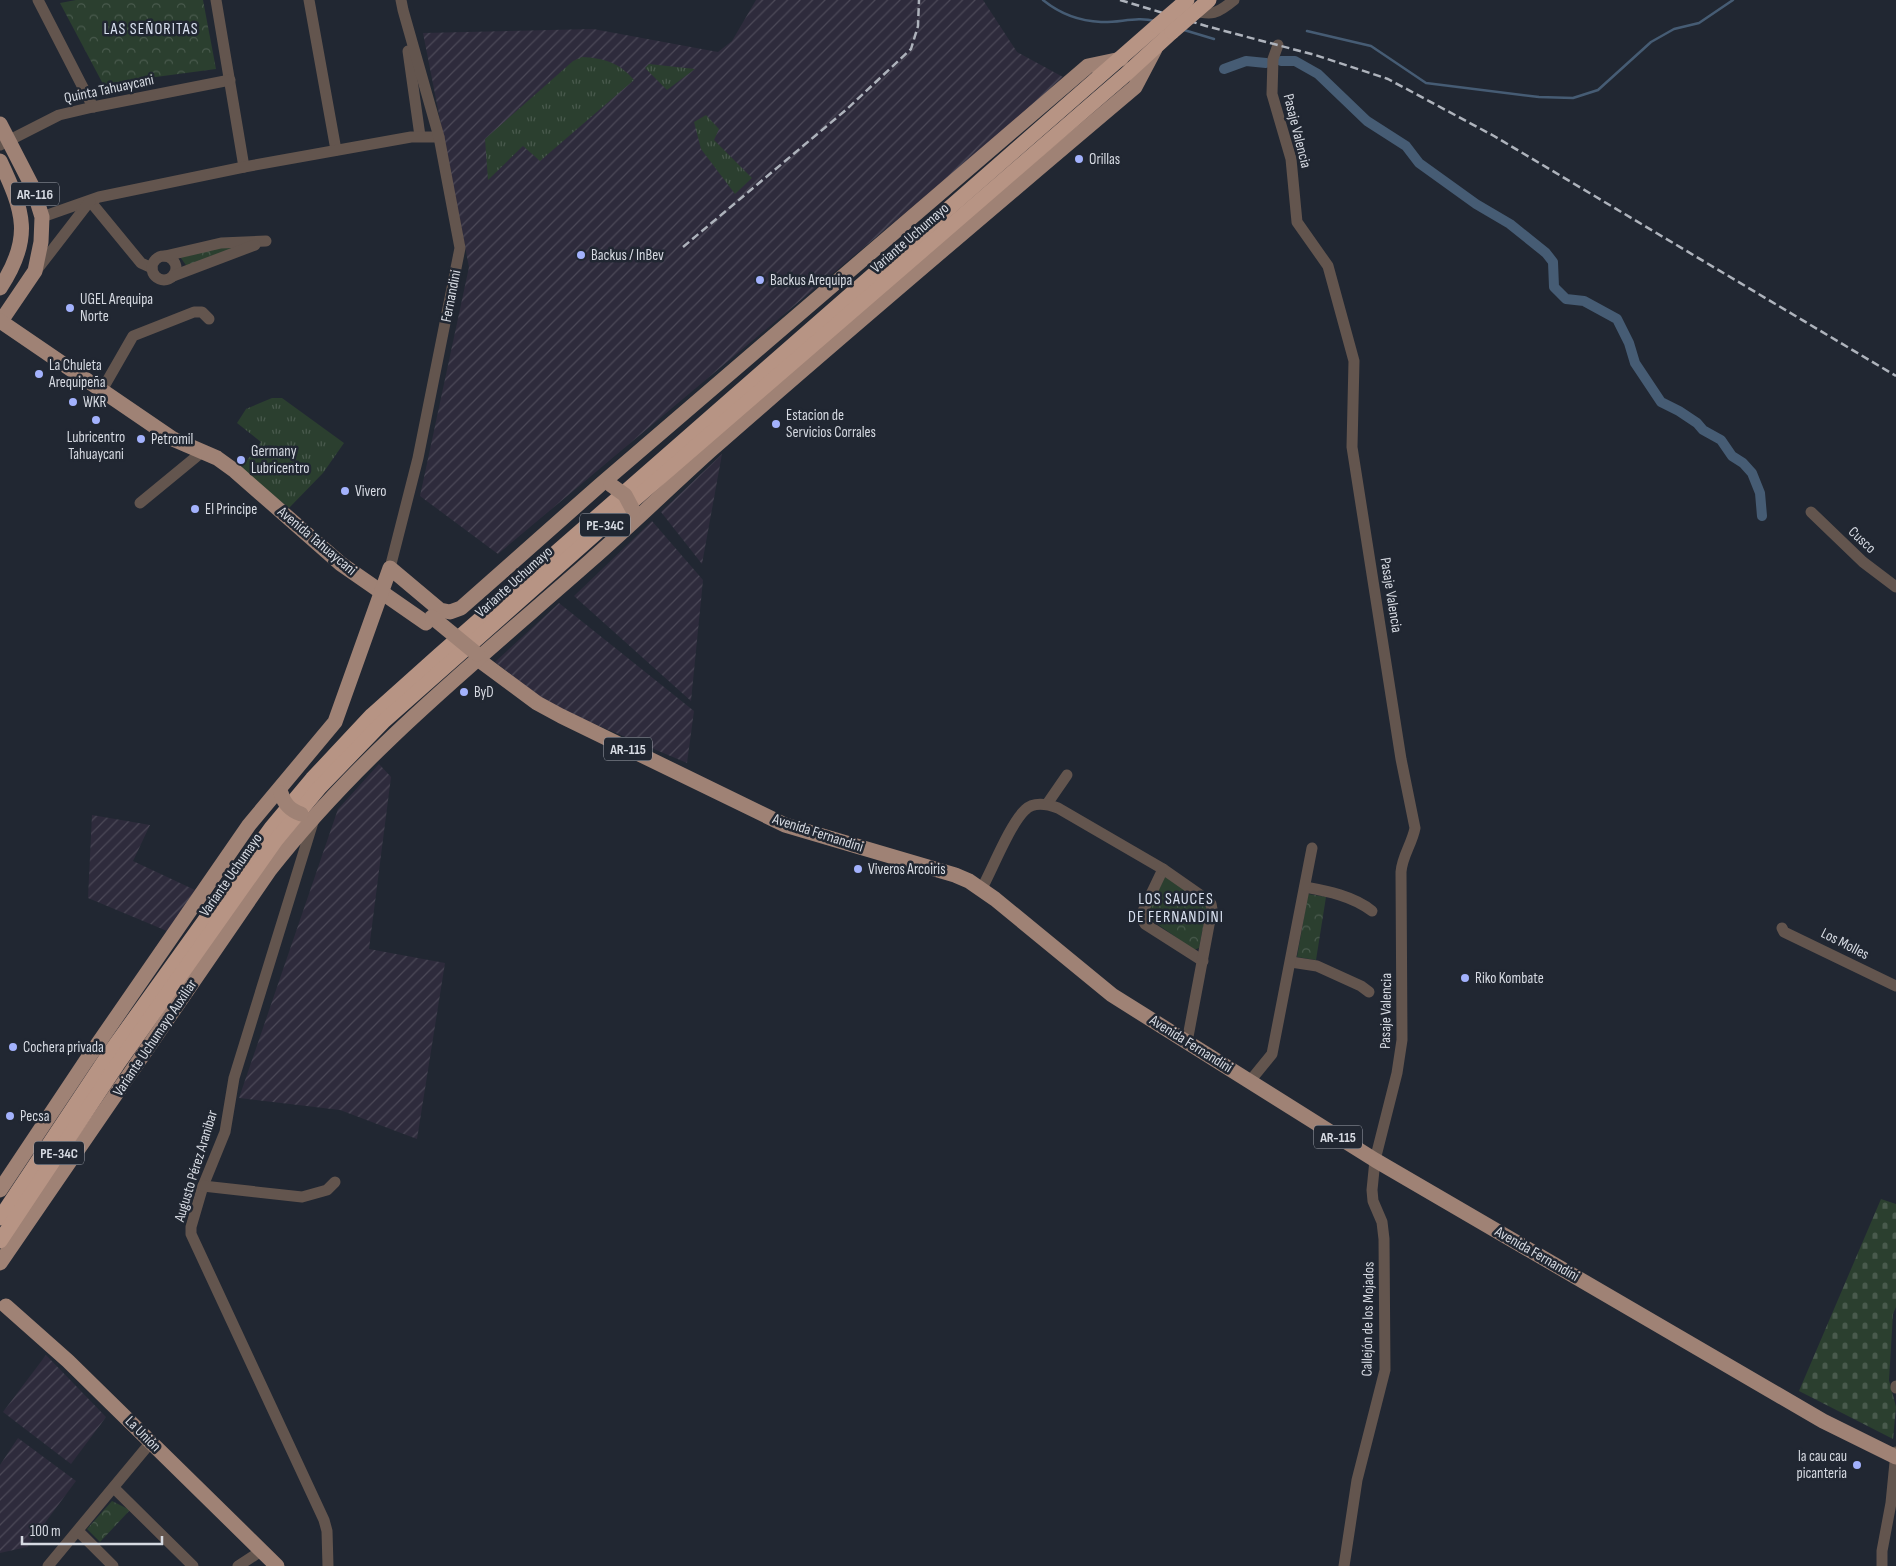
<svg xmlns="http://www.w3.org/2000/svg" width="1896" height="1566" viewBox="0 0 1896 1566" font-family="'Sofia Sans Condensed',sans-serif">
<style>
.industrial{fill:url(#industrial-furrows)}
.grass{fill:url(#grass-tufts)}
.cemetery{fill:url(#cemetery-stones)}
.park{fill:url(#park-crowns)}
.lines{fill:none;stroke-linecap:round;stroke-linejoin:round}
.stream{stroke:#465c74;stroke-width:2.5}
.canal{stroke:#465c74;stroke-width:10}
.minor{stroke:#63554e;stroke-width:11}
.major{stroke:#9f8275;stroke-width:15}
.highway{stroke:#b79484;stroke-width:15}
.rail{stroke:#aeb3bc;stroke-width:2.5;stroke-dasharray:8 4;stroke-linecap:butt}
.major-bridge{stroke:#9f8275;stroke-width:15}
.highway-bridge{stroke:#b79484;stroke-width:15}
.poi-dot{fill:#a3b2fd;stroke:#212732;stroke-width:2}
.labels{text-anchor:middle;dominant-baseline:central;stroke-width:5;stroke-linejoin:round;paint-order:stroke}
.shield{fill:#212732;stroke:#a0a4ad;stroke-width:1}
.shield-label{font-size:14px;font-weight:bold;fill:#d6dae2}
.street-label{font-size:15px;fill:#d6dae2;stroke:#212732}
.poi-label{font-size:15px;fill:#d6dae2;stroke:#212732;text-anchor:start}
.neighbourhood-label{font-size:16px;letter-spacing:1px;fill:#dae2f1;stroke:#212732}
</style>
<defs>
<pattern id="industrial-furrows" width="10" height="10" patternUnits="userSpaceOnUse" patternTransform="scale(1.25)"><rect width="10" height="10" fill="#2e2b3c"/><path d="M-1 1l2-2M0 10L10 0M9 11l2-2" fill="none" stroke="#4c4958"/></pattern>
<pattern id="grass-tufts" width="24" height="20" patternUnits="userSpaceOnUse" patternTransform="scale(1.25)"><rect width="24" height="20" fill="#2b3f2f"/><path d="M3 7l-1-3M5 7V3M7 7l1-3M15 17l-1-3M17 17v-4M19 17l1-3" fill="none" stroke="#495a4d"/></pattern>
<pattern id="cemetery-stones" width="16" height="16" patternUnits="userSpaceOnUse" patternTransform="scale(1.25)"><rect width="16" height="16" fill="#2b3f2f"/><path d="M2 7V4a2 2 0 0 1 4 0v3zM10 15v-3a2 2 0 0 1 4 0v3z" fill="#495a4d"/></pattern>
<pattern id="park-crowns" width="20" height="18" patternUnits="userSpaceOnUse" patternTransform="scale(1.25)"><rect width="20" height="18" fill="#2b3f2f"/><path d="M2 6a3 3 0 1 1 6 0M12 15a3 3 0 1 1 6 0" fill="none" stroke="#495a4d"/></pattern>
</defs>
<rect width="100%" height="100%" fill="#212732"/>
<g class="industrial">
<polygon points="756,0 983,0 1017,52 1063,77 988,146 960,167 801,300 498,554 420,496 469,267 423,33 593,29 718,52 732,41"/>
<polygon points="722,454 702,564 661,512"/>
<polygon points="652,521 703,580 691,701 574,596"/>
<polygon points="559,603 694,711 687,763 552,706 495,662"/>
<polygon points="379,764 391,777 369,949 445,963 417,1139 340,1110 239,1098 338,809"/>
<polygon points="92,815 150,825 133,861 195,890 167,931 88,898"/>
<polygon points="46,1355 106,1417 71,1464 3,1412"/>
<polygon points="18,1438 76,1481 27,1547 0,1553 0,1465"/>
</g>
<g class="grass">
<path d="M582,57C604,58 620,63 634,80L540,161L523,146L488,180L485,139L573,61Z"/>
<polygon points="649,64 695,69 667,90 645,68"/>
<polygon points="706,115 719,129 714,140 752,178 735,194 701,149 694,122"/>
<polygon points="272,398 282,398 344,443 323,473 289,508 239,468 242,467 261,442 237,423 246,409"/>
</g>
<polygon class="cemetery" points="1881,1199 1896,1204 1896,1307 1893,1314 1889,1380 1896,1407 1893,1439 1799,1391"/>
<g class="park">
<polygon points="76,0 203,0 216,69 103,84 60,3"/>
<polygon points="233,243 238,248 188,268 178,254"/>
<polygon points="1164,877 1168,877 1207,905 1199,948 1194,950 1146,916"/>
<polygon points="1308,894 1326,897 1316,960 1297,957"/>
<polygon points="112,1501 130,1510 100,1542 87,1529"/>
</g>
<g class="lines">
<g class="stream">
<path d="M1043,0C1059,13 1079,21 1101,22C1119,23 1137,16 1155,21"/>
<polyline points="1184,30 1214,39"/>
<polyline points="1307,31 1371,46 1426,83 1539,97 1573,98 1598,90 1651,42 1674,29 1699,23 1733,0"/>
</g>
<g class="canal">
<polyline points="1281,61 1295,61 1318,74 1367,121 1406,146 1419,163 1476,204 1510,224 1546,253 1553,262 1554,287 1566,299 1584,301 1617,319 1629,343 1635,363 1661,402 1679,411 1697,423 1703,430 1721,440 1732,456 1743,463 1752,473 1760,493 1762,516"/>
<polyline points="1224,69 1246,61 1266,63"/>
</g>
<g class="minor">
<polyline points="38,0 93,107"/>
<polyline points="216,0 244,167"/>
<polyline points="309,0 336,150"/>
<path d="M1191,10C1212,16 1217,14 1234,0"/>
<path d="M1278,45L1273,59L1272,94L1291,159L1297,222L1328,266L1354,361L1352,447L1401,759L1415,828C1412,844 1402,856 1401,872L1402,1040L1397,1073L1375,1160L1372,1190L1373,1201L1382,1222L1384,1239L1385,1370L1357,1480L1344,1566"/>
<polyline points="408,51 420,136"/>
<polyline points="0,145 59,115 93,107 230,80"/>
<polyline points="90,201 141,263 152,268"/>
<polyline points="42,217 99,197 244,167 411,137 439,137"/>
<circle cx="164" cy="268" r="12"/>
<polyline points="165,256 221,243 266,241"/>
<polyline points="36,271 90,201"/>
<polyline points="173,276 255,245"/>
<polyline points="102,390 133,336 194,312 202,312 209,319"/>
<polyline points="140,503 202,452"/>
<polyline points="1811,512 1863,562 1896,587"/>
<polyline points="390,568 418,458 460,248 439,137 403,10 401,0"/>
<polyline points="1047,804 1067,775"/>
<polyline points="314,819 234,1078 225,1132 203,1186 191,1227 191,1234 324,1520 327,1531 328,1566"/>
<polyline points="1163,869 1143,911 1142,918 1145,924 1203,961"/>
<path d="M1305,887C1327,891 1353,896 1372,911"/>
<path d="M981,890C992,870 1010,824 1025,810C1034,801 1047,804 1058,808L1163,869L1206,899L1211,904L1212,909L1187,1042"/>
<polyline points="1782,928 1784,932 1896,986"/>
<polyline points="1291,962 1317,966 1361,986 1369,992"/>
<polyline points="1250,1081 1272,1054 1312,848"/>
<polyline points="203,1186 302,1197 327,1190 335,1182"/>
<polyline points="1896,1386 1896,1388"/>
<polyline points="114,1488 193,1566"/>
<polyline points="78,1531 113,1566"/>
<polyline points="48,1566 151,1442"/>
<polyline points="238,1566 261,1551"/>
<polyline points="1882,1566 1882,1551 1891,1503 1896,1452"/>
</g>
<g class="major">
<polyline points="0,124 33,188 42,217 41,242 35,271 1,321"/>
<path d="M0,161C24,212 33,238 0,288"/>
<polyline points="0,321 173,439 217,458 235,471 341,564 426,623"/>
<polyline points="479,660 537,703 561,716 785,825 955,875 969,881 995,899 1112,995 1375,1160 1823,1421 1896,1457"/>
<polyline points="0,1190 86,1061 249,825 335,722 390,568 440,610 450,612 461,608 600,485 1088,66 1121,59"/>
<path d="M0,1263L269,871C361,753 479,659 590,561C631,525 670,487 711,450C851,327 993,207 1135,87L1155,49"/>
<polyline points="6,1306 68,1361 277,1566"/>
</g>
<g class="highway">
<polyline points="0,1218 111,1051 271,828 312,779 372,715 439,655 1157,26"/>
<polyline points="0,1241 117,1065 276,840 320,787 383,722 620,512 1124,76 1172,32"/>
</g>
<g class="rail">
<polyline points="1120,0 1206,26 1315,55 1388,79 1494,136 1896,376"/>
<polyline points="683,247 847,109 911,49 918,26 919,0"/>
</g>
<g class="major-bridge">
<polyline points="611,485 625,495 633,510"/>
<polyline points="432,617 477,654"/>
<path d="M281,793C284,804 290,810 301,814"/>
</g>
<g class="highway-bridge">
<polyline points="1157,26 1187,0"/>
<polyline points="1172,32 1209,0"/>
</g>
</g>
<g class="poi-dot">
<circle cx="1079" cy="159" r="5"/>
<circle cx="581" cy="255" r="5"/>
<circle cx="760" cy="280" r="5"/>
<circle cx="70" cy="308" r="5"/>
<circle cx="39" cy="374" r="5"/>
<circle cx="73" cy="402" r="5"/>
<circle cx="96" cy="420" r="5"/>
<circle cx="776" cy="424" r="5"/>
<circle cx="141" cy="439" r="5"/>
<circle cx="241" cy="460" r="5"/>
<circle cx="345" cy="491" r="5"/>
<circle cx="195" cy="509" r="5"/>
<circle cx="464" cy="692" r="5"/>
<circle cx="858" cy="869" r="5"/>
<circle cx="1465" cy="978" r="5"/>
<circle cx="13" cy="1047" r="5"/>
<circle cx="10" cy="1116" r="5"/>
<circle cx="1857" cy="1465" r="5"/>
</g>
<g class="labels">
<g class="shield">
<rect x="11" y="182.5" width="48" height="23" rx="4"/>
<rect x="580" y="513.5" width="50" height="23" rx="4"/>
<rect x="604" y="737.5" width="48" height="23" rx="4"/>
<rect x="1314" y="1125.5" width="48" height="23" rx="4"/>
<rect x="34" y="1141.5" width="50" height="23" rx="4"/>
</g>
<g class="shield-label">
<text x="35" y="194">AR-116</text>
<text x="605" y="525">PE-34C</text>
<text x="628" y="749">AR-115</text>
<text x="1338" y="1137">AR-115</text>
<text x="59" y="1153">PE-34C</text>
</g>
<g class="street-label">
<text transform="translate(109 89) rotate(-12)">Quinta Tahuaycani</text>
<text transform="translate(1297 131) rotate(76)">Pasaje Valencia</text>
<text transform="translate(910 238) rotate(-41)">Variante Uchumayo</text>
<text transform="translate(451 296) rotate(-79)">Fernandini</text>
<text transform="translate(1862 540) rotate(43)">Cusco</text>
<text transform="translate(317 541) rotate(40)">Avenida Tahuaycani</text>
<text transform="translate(514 582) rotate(-42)">Variante Uchumayo</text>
<text transform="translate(1391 595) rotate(81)">Pasaje Valencia</text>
<text transform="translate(818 833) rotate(18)">Avenida Fernandini</text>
<text transform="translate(231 875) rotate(-55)">Variante Uchumayo</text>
<text transform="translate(1845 944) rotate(27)">Los Molles</text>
<text transform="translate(1386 1011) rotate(-89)">Pasaje Valencia</text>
<text transform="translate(155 1038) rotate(-56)">Variante Uchumayo Auxiliar</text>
<text transform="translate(1191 1044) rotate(32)">Avenida Fernandini</text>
<text transform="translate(196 1166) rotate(-73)">Augusto Pérez Aranibar</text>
<text transform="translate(1537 1254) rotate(30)">Avenida Fernandini</text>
<text transform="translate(1368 1319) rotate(-89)">Callejón de los Mojados</text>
<text transform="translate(143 1434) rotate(45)">La Unión</text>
</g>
<g class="poi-label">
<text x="1089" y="159">Orillas</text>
<text x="591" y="255">Backus / InBev</text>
<text x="770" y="280">Backus Arequipa</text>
<text x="80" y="299">UGEL Arequipa<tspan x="80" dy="17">Norte</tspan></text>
<text x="49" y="365">La Chuleta<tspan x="49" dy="17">Arequipeña</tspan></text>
<text x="83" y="402">WKR</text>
<text x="786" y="415">Estacion de<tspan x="786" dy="17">Servicios Corrales</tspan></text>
<text x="96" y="437" text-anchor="middle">Lubricentro<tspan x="96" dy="17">Tahuaycani</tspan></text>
<text x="151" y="439">Petromil</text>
<text x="251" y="451">Germany<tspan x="251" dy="17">Lubricentro</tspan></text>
<text x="355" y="491">Vivero</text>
<text x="205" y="509">El Principe</text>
<text x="474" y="692">ByD</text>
<text x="868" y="869">Viveros Arcoiris</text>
<text x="1475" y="978">Riko Kombate</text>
<text x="23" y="1047">Cochera privada</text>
<text x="20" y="1116">Pecsa</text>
<text x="1847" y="1456" text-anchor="end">la cau cau<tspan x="1847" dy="17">picanteria</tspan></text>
</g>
<g class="neighbourhood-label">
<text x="151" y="29">LAS SEÑORITAS</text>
<text x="1176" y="899">LOS SAUCES<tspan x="1176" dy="18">DE FERNANDINI</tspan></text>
</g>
</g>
<path d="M22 1536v8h140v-8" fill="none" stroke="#d6dae2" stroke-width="2.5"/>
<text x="30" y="1536" font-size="15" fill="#d6dae2" stroke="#212732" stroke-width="4" paint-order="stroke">100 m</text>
</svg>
